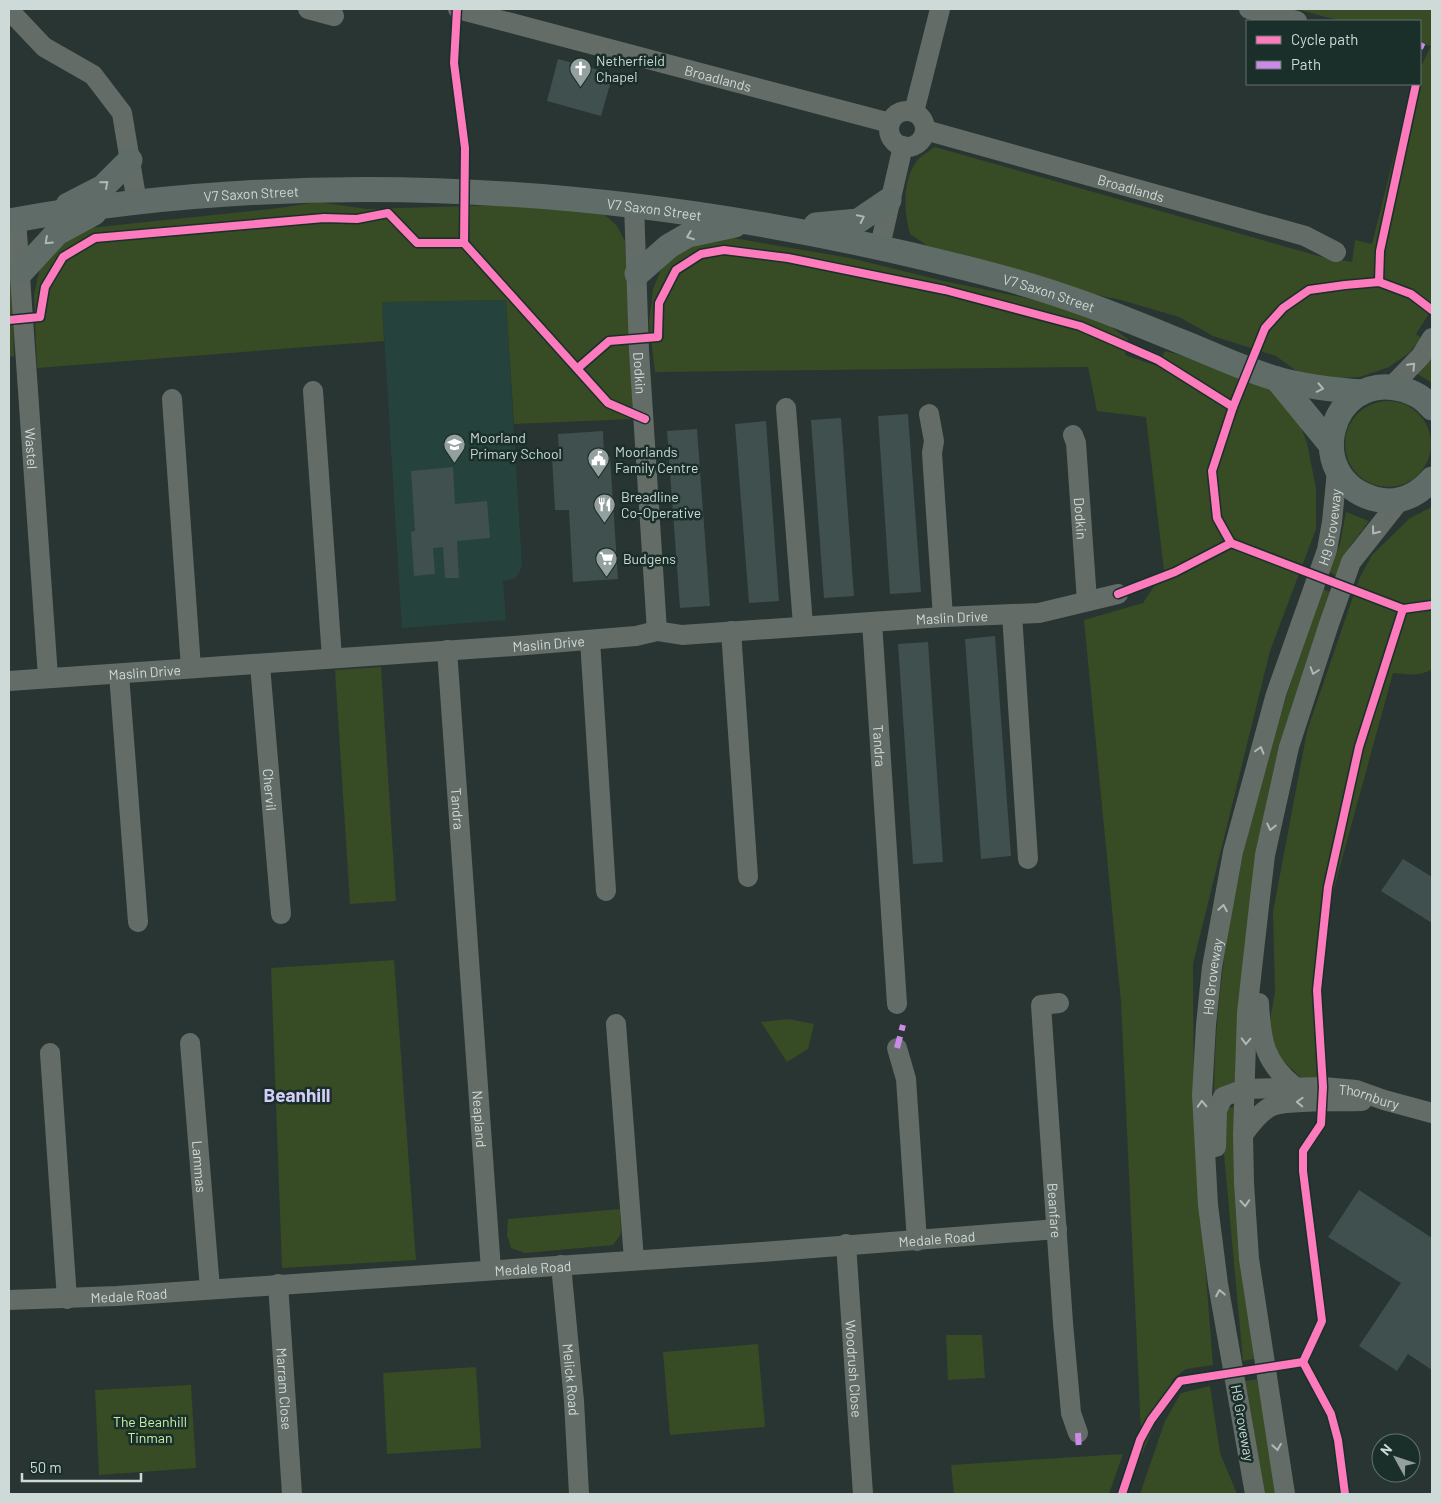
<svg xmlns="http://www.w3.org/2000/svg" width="1441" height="1503" viewBox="0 0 1441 1503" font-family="Barlow,sans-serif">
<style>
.built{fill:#26423c}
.green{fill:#374b24}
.building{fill:#3f504f}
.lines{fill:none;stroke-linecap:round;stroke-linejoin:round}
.minor{stroke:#646c67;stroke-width:20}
.major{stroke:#606c67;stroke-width:25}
.quiet{stroke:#ca8be6;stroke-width:6;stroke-dasharray:12 6;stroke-linecap:butt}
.cycleway-casing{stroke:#1a2f2a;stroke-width:11}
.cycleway{stroke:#fd7abc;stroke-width:8}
.oneway{stroke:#adb9b5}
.oneway2{stroke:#aeb9b5}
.labels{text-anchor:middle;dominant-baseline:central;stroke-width:5;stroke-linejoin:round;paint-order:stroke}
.poi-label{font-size:14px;fill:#cedad7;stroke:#1a2f2a;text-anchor:start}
.street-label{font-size:14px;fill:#cedad7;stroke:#1a2f2a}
.park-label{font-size:14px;fill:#caf2a5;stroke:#1a2f2a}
.district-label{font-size:19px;font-weight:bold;fill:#d4cdf9;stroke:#1a2f2a}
</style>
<rect width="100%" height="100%" fill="#293532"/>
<polygon class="built" points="506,300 522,567 516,578 503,581 506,620 402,628 382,302"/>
<g class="green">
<path d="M1296,9H1432V309L1416,334L1421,338L1409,353L1389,367L1360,377L1331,378L1299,373L1276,356L1213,336L1179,317L1121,300L1083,292L928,246L910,234C904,212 902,182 916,162C920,156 929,151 935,147L1322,257L1352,262L1355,240L1372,244L1412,85L1420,84V69L1431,46L1420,43V21H1341Z"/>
<polygon points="318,202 367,209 503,205 604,214 617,226 625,241 633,419 514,424 506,300 382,302 384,341 37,368 34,295 40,267 53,248 89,228 279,208"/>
<polygon points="727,237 850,258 944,281 1049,303 1102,320 1128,339 1125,355 1157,366 1165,351 1206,362 1272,391 1298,419 1307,443 1316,488 1316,529 1270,651 1193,964 1194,1123 1213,1365 1186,1369 1173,1379 1142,1455 1121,1002 1084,620 1143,603 1164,571 1146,417 1097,411 1088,367 655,372 649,323 653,289 663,265 694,240"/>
<polygon points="9,269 12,275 14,356 9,357"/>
<polygon points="1432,355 1432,383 1416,373"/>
<circle cx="1388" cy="444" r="43"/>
<path d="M1432,507V669C1420,677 1407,674 1393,673L1330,903L1321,1005L1318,1080L1300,1077L1277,1055L1269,1026L1275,992L1273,912L1307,731L1359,579L1372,555L1410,518Z"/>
<polygon points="1346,512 1369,521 1350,546 1337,576 1329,572 1340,544"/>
<path d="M1323,589L1331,592L1306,666L1235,1083L1214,1100C1214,923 1264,753 1323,589Z"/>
<polygon points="381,667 396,901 350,904 335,670"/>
<polygon points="394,960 416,1260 282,1268 271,968"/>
<polygon points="789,1019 814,1024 808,1049 787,1062 761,1022"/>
<polygon points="1235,1107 1243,1275 1254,1359 1243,1361 1223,1143 1227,1108"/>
<polygon points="620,1209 621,1234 613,1245 525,1253 511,1248 507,1235 508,1219"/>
<polygon points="946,1335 982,1335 985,1378 948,1380"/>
<polygon points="758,1344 765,1427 670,1435 663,1352"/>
<polygon points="476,1367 481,1448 387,1454 383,1373"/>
<polygon points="1257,1379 1277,1494 1265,1494 1245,1381"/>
<polygon points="191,1385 196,1468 99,1475 95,1390"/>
<polygon points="1210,1386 1220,1453 1237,1494 1140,1494 1165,1421 1181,1393"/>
<polygon points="1123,1454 1109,1494 954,1494 951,1465"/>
</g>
<g class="building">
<polygon points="558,59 613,74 601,116 547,101"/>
<polygon points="908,414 921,592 890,594 878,416"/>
<polygon points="841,418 854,596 824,598 811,420"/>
<polygon points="766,421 779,601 749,603 735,424"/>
<polygon points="697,429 710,606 680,608 667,431"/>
<polygon points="603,431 604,457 610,456 618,579 573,582 569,510 555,510 552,457 559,457 558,434"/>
<polygon points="453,467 455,504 487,501 490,538 457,541 459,578 445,578 443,547 433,548 435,574 414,576 411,532 415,531 411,471"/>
<polygon points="995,636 1011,856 981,859 965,639"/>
<polygon points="928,642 943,862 913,864 898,644"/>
<polygon points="1403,859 1432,877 1432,923 1381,891"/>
<polygon points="1359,1190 1432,1238 1432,1370 1408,1354 1397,1371 1359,1346 1401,1283 1328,1237"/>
</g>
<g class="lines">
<g class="minor">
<polyline points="308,9 334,16"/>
<path id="s1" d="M458,9L890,123"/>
<polyline points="1249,9 1297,21"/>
<polyline points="9,10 44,47 93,75 122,113 137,203"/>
<circle cx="907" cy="129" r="18"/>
<polyline points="914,112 940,9"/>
<path id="s2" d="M925,130L1305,236L1336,252"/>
<path id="s3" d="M634,204L639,351L657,631"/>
<path id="s4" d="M16,219L48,677"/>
<polyline points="880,246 903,146"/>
<polyline points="1392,386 1421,356 1432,338"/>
<polyline points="313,391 332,658"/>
<polyline points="172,399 191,668"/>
<polyline points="786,408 803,625"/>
<polyline points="929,414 934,441 932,453 943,617"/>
<path id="s5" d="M1073,435L1076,443L1087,601"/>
<polyline points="1012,614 1028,859"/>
<path id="s6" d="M872,622L897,1004"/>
<polyline points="731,631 748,877"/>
<polyline points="590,640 606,891"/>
<path id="s7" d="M447,650L491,1270"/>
<path id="s8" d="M260,665L281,914"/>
<polyline points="119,674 138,922"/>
<path id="s9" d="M9,681L514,646L636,636L657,631L682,635L943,617L1039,613L1118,594"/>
<path id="s10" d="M1059,1003L1041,1005L1063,1323L1071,1413L1078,1433"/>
<path d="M1259,1003C1261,1041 1264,1062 1295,1087"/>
<polyline points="616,1024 634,1260"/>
<path id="s11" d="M190,1043L210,1289"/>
<polyline points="897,1048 906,1079 917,1241"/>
<polyline points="50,1053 67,1299"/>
<path d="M1243,1135C1250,1125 1259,1113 1270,1107C1285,1099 1341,1102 1362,1101"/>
<path id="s12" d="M1216,1147L1217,1110L1223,1097L1244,1089L1323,1087L1356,1090L1384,1100L1432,1113"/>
<path id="s13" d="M846,1244L863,1494"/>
<path id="s14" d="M561,1265L574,1401L579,1494"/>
<path id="s15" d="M278,1284L292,1494"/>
<path id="s16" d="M9,1300L117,1296L762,1252L1057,1229"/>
<path id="s17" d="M1255,1494L1218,1284L1208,1205L1202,1095L1206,1025L1212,967L1233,852L1276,694L1327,550L1332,522L1337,471"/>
<polyline points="1285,1494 1249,1259 1244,1183 1243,1135 1247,1013 1259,906 1265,855 1289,747 1329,624 1351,562 1400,500"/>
</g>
<g class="major">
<polyline points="68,205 103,187 130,160"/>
<path id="s18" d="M9,221C340,161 677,191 1000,277C1061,293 1119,316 1177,340C1211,353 1246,371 1281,380C1308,387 1335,390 1363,392"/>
<polyline points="816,225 858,221 889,200"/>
<polyline points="21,272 57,233 94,213"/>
<polyline points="637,274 669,246 688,235 735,225"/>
<polyline points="1277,379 1331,445"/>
<path d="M1432,408C1424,398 1414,392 1401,389C1329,371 1301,479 1375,499C1397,505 1417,496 1432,479"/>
</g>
<g class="quiet">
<polyline points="1420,45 1424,47"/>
<polyline points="897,1048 903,1025"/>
<polyline points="1078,1433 1079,1451"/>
</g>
<defs>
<g id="cycleway">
<polyline points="457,9 454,63 465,148 464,243"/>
<polyline points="1379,282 1380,251 1416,84"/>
<polyline points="1432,310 1411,294 1379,282 1345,285 1309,290 1283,308 1265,328 1233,407 1212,471 1217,518 1231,543 1403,609 1432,605"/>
<polyline points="9,320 40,317 45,287 63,257 95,238 324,218 357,219 388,213 417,243 464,243 608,403 645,419"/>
<polyline points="578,368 609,341 658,337 659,303 676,270 701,254 724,250 788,258 945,290 1080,326 1158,360 1233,407"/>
<polyline points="1118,594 1175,572 1231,543"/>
<polyline points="1122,1494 1140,1440 1151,1420 1180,1381 1303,1362"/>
<polyline points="1345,1494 1338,1440 1331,1414 1303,1362 1322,1321 1303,1171 1303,1151 1321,1124 1323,1087 1317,990 1328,887 1359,747 1403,609"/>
</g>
</defs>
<use href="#cycleway" class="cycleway-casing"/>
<use href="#cycleway" class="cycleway"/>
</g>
<defs><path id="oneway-chevron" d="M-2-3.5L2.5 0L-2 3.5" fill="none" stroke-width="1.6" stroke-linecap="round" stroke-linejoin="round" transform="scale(1.25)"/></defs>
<g class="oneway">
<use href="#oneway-chevron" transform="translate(105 184) rotate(-41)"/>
<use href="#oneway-chevron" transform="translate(861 218) rotate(-26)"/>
<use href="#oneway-chevron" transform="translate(690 236) rotate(159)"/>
<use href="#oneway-chevron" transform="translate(48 241) rotate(137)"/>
<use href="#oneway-chevron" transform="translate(1320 388) rotate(11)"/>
</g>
<g class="oneway2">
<use href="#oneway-chevron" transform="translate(1412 366) rotate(-46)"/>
<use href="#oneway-chevron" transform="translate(1375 531) rotate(128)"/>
<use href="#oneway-chevron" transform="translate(1314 671) rotate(108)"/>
<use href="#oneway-chevron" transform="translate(1260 750) rotate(-74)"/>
<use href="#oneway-chevron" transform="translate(1271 827) rotate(103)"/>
<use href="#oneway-chevron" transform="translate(1223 908) rotate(-80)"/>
<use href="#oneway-chevron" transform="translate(1246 1041) rotate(92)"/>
<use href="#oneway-chevron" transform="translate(1300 1102) rotate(-178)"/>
<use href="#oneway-chevron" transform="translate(1202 1104) rotate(-92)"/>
<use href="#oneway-chevron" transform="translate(1245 1203) rotate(86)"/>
<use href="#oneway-chevron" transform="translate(1220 1293) rotate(-101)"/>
<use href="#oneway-chevron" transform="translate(1277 1447) rotate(81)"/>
</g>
<defs>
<symbol id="church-pin" viewBox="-11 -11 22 30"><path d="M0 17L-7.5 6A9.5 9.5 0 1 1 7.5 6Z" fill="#94a09d" stroke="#1a2f2a"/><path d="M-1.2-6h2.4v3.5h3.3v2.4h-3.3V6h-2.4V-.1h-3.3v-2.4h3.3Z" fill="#fff"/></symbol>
<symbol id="school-pin" viewBox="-11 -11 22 30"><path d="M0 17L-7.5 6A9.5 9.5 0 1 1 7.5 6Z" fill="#94a09d" stroke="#1a2f2a"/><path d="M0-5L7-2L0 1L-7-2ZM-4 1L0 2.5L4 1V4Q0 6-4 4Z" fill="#fff"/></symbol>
<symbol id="civic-pin" viewBox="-11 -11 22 30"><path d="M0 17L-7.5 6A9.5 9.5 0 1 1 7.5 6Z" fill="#94a09d" stroke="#1a2f2a"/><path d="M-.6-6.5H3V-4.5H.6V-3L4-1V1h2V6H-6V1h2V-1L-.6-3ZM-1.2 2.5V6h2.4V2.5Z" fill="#fff"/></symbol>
<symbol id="restaurant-pin" viewBox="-11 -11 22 30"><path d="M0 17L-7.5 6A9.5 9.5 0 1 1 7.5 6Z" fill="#94a09d" stroke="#1a2f2a"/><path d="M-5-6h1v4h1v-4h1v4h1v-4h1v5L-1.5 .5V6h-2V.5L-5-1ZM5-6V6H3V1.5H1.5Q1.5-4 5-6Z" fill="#fff"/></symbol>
<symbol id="supermarket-pin" viewBox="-11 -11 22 30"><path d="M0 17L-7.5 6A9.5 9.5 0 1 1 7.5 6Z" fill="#94a09d" stroke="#1a2f2a"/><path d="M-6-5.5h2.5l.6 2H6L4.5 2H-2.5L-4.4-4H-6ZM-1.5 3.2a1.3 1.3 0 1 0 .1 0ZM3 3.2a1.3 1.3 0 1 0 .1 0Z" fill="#fff"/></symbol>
</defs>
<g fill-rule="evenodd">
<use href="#church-pin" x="568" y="56" width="25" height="34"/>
<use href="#school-pin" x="442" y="432" width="25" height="34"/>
<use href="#civic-pin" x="586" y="446" width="25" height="34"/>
<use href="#restaurant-pin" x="592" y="492" width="25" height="34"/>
<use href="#supermarket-pin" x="594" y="546" width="25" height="34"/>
</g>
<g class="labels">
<g class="poi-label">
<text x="596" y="60">Netherfield<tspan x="596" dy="16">Chapel</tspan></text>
<text x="470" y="437">Moorland<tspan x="470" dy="16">Primary School</tspan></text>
<text x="615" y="451">Moorlands<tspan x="615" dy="16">Family Centre</tspan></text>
<text x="621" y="496">Breadline<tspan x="621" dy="16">Co-Operative</tspan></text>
<text x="623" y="558">Budgens</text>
</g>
<g class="street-label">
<text stroke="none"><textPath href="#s1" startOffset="269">Broadlands</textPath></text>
<text stroke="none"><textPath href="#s2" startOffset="214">Broadlands</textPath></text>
<text stroke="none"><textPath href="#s18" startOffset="244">V7 Saxon Street</textPath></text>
<text stroke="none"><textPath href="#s18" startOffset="648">V7 Saxon Street</textPath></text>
<text stroke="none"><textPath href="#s18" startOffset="1052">V7 Saxon Street</textPath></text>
<text stroke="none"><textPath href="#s3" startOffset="169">Dodkin</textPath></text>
<text stroke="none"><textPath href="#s4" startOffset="230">Wastel</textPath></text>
<text stroke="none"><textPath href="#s5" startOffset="84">Dodkin</textPath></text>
<text stroke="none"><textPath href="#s17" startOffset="988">H9 Groveway</textPath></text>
<text stroke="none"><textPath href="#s9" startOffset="946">Maslin Drive</textPath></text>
<text stroke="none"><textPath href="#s9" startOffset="541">Maslin Drive</textPath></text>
<text stroke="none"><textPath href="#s9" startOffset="136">Maslin Drive</textPath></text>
<text stroke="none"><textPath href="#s6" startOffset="124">Tandra</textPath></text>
<text stroke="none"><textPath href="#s8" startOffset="125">Chervil</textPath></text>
<text stroke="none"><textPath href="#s7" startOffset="159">Tandra</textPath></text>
<text stroke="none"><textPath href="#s17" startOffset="522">H9 Groveway</textPath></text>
<text stroke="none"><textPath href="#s12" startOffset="200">Thornbury</textPath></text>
<text stroke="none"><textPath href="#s7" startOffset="470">Neapland</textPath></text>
<text stroke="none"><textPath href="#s11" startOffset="124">Lammas</textPath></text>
<text stroke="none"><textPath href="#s10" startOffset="224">Beanfare</textPath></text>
<text stroke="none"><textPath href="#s16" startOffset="930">Medale Road</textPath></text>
<text stroke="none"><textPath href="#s16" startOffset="525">Medale Road</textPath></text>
<text stroke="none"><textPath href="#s16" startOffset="120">Medale Road</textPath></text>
<text stroke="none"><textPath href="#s13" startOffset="125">Woodrush Close</textPath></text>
<text stroke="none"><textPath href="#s14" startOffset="115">Melick Road</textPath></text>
<text stroke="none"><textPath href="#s15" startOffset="105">Marram Close</textPath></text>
<text transform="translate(1243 1423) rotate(80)">H9 Groveway</text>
</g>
<g class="park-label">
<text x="150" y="1421">The Beanhill<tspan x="150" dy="16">Tinman</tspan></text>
</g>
<g class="district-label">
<text x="297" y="1094">Beanhill</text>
</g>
</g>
<rect width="1441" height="1503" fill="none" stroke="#cedad7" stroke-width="20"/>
<rect x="1246" y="20" width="175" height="65" fill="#1a2f2a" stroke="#62736f"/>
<rect x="1256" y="36" width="25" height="8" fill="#fd7abc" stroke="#62736f"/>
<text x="1291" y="45" font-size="15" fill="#cedad7">Cycle path</text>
<rect x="1256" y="61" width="25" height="8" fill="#ca8be6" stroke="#62736f"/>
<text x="1291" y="70" font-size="15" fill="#cedad7">Path</text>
<g transform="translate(1396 1458) rotate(310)"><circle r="24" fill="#1a2f2a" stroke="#62736f"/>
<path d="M0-4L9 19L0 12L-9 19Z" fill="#94a09d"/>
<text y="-8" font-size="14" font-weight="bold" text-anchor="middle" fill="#cedad7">N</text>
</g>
<path d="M22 1473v8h119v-8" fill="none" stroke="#cedad7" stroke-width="2.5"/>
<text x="30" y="1473" font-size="15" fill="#cedad7" stroke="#1a2f2a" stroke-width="4" paint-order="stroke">50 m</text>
</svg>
